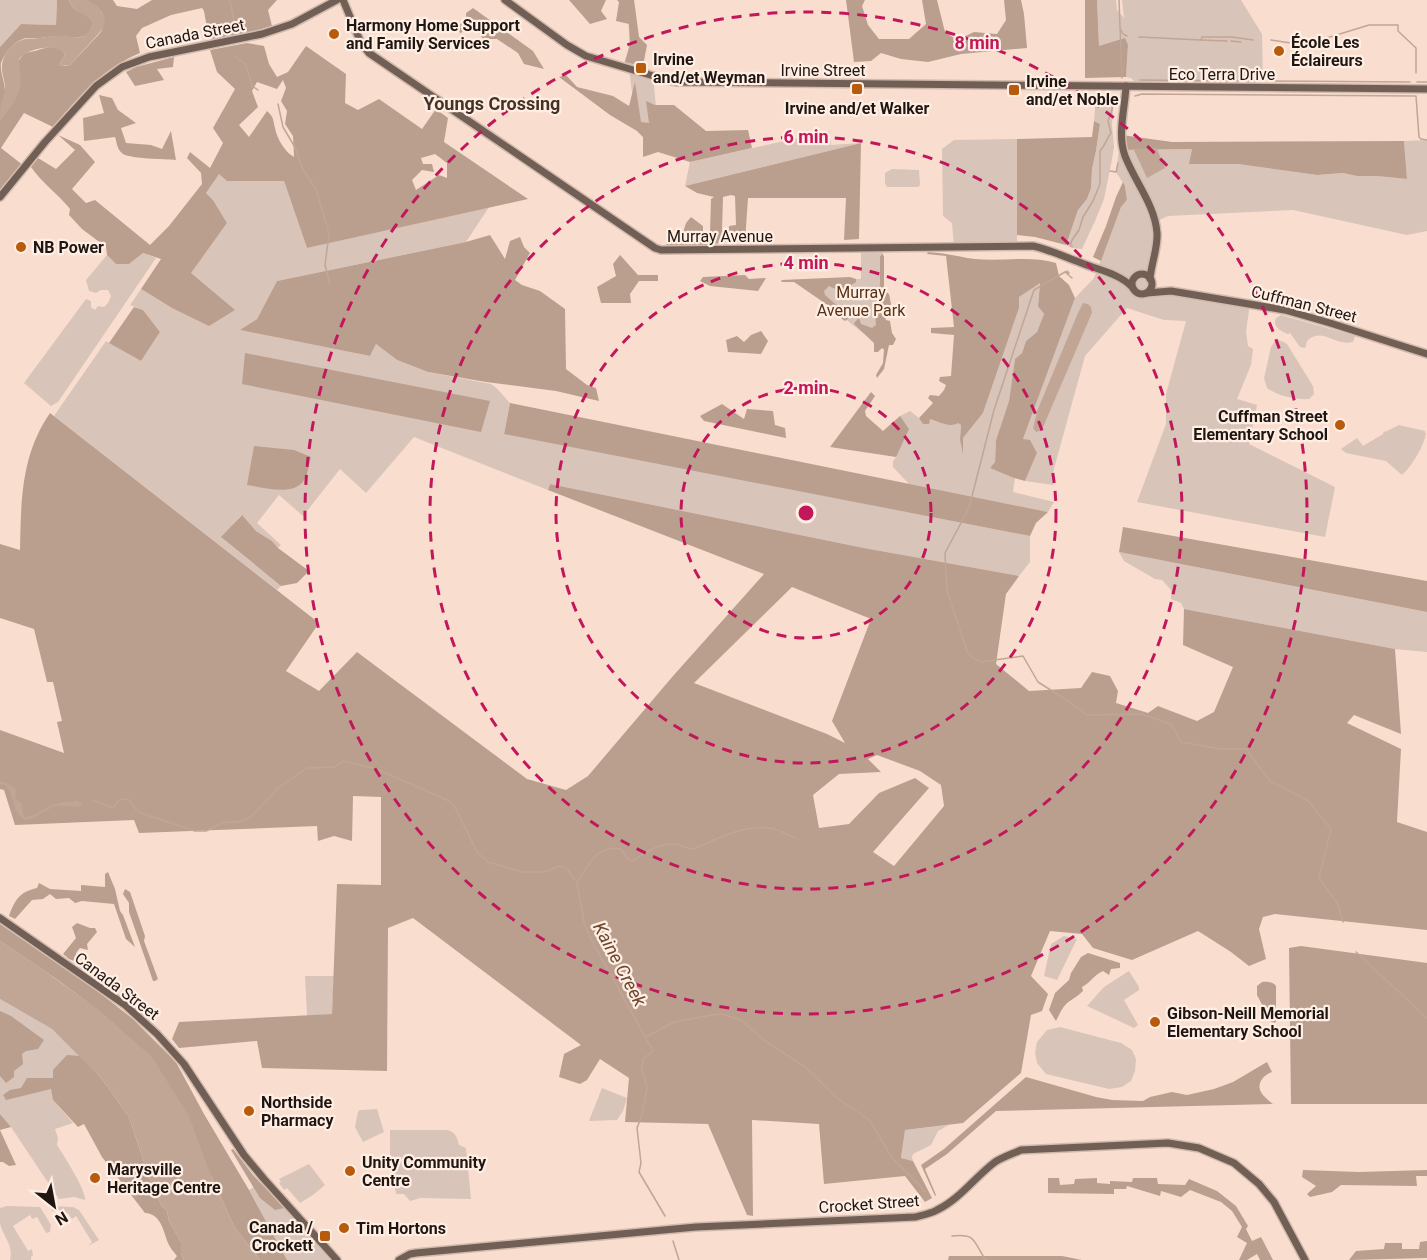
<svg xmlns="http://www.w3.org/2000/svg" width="1427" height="1260" viewBox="0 0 1427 1260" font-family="Roboto,sans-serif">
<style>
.green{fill:#d8c4b9;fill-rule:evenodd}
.forest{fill:#ba9f8f;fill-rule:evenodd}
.water{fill:#c1a595}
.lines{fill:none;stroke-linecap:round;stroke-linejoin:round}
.stream{stroke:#c1a595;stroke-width:1.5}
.secondary-casing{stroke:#d2baad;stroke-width:10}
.secondary{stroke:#715f55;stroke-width:7}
.ring{fill:none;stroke:#c2185b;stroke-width:3;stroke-dasharray:10 8}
.poi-dot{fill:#b85b0c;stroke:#feeee4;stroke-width:2}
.labels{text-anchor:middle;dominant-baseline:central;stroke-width:4.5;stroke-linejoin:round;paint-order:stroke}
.poi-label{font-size:16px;font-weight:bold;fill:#201611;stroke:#feeee4;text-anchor:start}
.street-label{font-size:16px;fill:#201611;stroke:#feeee4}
.park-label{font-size:16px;fill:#583016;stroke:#feeee4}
.neighbourhood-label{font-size:18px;font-weight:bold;fill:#453125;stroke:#feeee4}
.water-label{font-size:18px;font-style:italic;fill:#70462c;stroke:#feeee4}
.centre{fill:#c2185b;stroke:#feeee4;stroke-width:3}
.ring-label{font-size:18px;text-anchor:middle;font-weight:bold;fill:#c2185b;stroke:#feeee4;stroke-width:4.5;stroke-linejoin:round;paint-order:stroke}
</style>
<rect width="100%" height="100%" fill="#f9decf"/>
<g class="green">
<polygon points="0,0 57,0 56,25 21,24 0,47"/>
<polygon points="617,0 634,0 643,73 653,76 659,138 637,131 629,69 623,67 630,44 627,7"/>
<polygon points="1097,0 1116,0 1117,10 1124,18 1122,0 1241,0 1262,34 1263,81 1259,81 1256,83 1251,84 1135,82 1131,78 1126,77 1128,45 1099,46"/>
<polygon points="1102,96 1114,96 1112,124 1114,147 1112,159 1104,199 1095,221 1082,249 1073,248 1066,245 1078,210 1087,199 1091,188 1092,169 1096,151 1100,124 1094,121 1095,108 1091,97"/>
<polygon points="829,131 831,145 861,143 685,186 690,162"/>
<polygon points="1017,139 1017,246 954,246 952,223 943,216 942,149 954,140"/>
<path d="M1427,140V231L1407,235L1293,210L1168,216L1155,222L1154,257L1146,275L1151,282V288L1250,303L1246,332L1248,346L1253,349L1251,365L1237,399L1257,405L1249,444L1335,487L1325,537L1137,502L1166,424V394L1186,321L1164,320L1127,308L1085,356L1052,476L1053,485L1025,481L1037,453L1023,439L1075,298L1094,278L1121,207L1127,200L1125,186L1116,172L1119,150L1192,149L1190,164H1238L1317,175L1343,173L1357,176H1377L1407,179L1404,141ZM1092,313L1042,430L1033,428L1037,411L1077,315Z"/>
<polygon points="892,169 919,170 920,185 918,187 887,187 885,183 885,173"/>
<path d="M219,173L227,181H284L307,248L489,207L466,242L277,281L257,319L241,330L370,356L376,344L397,360L428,372L491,384C498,388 504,397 510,403L504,433L1030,536V562L1019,576L864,548L550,484L548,490L414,437L366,493L340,469L303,516L279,495L257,523L281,545L278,548L272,541L256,531L241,515L222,538L281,586L277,590L54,416L106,341L141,361L160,332L143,310L130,305L141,289L172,308L234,310L190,274L227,223L213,200L206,193Z"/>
<polygon points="861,248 883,248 884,350 797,280 861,279"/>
<polygon points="143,253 156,258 58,402 51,406 24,383 86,299 91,301 91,307 95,310 98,306 104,307 108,303 111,296 108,290 101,290 96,293 89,291 86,280 107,255 116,264 129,264"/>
<path d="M1040,282L1038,305L1044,314L1037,332L1026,341L1022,353L1015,360L1009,401L996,440L995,462L990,468L1015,478L1013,492L1054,502L1048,512L909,484L893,467V461L896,457L882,440L900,416L910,411L919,418L924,424L929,419C938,422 950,428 958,422L961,425L960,439L963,438L983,413L1019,308V297Z"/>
<path d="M1281,315L1355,336L1353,342C1336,347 1322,326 1307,341L1305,348L1300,347L1290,333L1288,334C1281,331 1272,327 1276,318Z"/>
<path d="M1278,340L1284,342L1287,344L1313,386L1314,394L1309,399C1297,400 1277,396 1267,388L1264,378L1271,347L1275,341Z"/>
<path d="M1399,425L1425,431V433H1426C1424,446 1412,466 1402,475L1386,461L1346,453L1341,449L1357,438L1363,446L1383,434L1384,431L1385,432Z"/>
<polygon points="1119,552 1427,612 1427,652 1395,649 1184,609 1181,603 1171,599 1171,590 1162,580 1155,579 1124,561"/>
<polygon points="1064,936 1077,939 1057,980 1044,976 1051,944"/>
<polygon points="1129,971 1139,987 1139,990 1124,1000 1138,1025 1134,1028 1087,1006 1104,987"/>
<polygon points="305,976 334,976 332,1014 307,1016"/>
<path d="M0,999L52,1029L80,1056L53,1078V1100L73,1123L55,1129L58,1138L57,1145C64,1156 86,1190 85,1200L74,1197L59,1199L11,1127L0,1114Z"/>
<polygon points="1060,1027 1121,1043 1132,1050 1136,1059 1135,1071 1131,1081 1122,1087 1109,1089 1046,1074 1037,1063 1035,1053 1037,1042 1047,1030"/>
<polygon points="602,1088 627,1098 623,1111 617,1120 589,1121"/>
<polygon points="377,1109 384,1132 363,1142 355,1127 358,1112 360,1110"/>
<polygon points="949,1125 938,1131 931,1145 913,1154 912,1157 913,1161 901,1158 905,1130"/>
<path d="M390,1130H448C456,1133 457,1137 459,1145L466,1148L471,1199L420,1198L410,1201L404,1194H396L390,1159Z"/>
<polygon points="309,1164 325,1185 313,1195 300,1203 287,1188 284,1190 279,1183 281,1182 279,1179"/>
<polygon points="262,1182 331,1260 287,1260 249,1190"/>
<path d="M7,1206L40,1207L51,1225L50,1232L46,1233L37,1217L32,1219L30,1215L13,1226L28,1251L32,1249L33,1255L31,1257V1260H10C14,1245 3,1237 0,1223C0,1219 0,1213 0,1208Z"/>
<polygon points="51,1206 73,1207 79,1210 99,1240 88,1246 92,1242 76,1216 72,1219 68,1213 52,1211"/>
</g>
<g class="forest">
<path d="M57,0H69C73,15 89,11 92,21C94,26 88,35 84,36C76,39 64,36 55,36C51,36 46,37 41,38C36,39 28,37 23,39C14,42 4,54 1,63C0,73 5,82 5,91C10,81 15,64 22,56C25,52 30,52 35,51C45,48 58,43 65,55L60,63L61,66H65L70,65L101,32C109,14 100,9 86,0H113L117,6L137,9L152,0H277L268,10L272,26L255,31L213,39L208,34L204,11L202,8L171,15L142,28L136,36L140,53C100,70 81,95 53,127L24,113L1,148L24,166L0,197V47L21,24L56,25Z"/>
<polygon points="569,0 606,0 601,11 607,19 590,24"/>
<polygon points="617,0 634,0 639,37 647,45 643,66 625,62 630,44 629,24 616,21 619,2"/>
<polygon points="846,0 865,0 862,6 868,25 879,39 909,39 926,24 922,0 937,0 945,32 957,40 974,32 997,34 1006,20 1004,0 1021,0 1024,14 1027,48 961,54 928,62 901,59 881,53 871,61 854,62"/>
<polygon points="1085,0 1097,0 1099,46 1125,38 1128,45 1126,77 1085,78"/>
<polygon points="473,8 533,51 544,69 524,64 518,53 497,39 483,39 473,23 461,33 455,30 466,18 466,13"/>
<path d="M247,43L264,46L269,64L277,77L288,72L306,46L346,74L345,103L358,110L379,99L422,129L436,109L448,118L444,142L528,199L307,248L284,181H227L219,174L206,193L213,200L227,223L191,273L235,310L209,326L172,308L141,289L161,259L143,253L129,264H116L107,255L106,247L82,229L69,215L70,209C58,194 42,183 31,167L38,158L56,169L75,150L58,135L80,145L95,162L72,189L86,203L95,200L150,245L169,226L202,184L201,173L187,158L190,152L210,168L223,143L213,128L235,89L217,72L210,50ZM283,80L286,88L281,101L287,111L285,124L293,136L294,157C285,152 277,139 275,128C273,120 274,117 267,111L249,137L239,125L258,107L252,91L257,82L277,89ZM435,154L447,163V178L439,175L416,190L412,180L422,170L434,172L432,164H423L421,158Z"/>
<polygon points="174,57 173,67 157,69 164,80 135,86 126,72 136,67"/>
<polygon points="566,75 577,87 613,96 629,106 635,82 641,122 649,123 646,101 655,105 674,105 706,131 748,130 752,148 690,162 658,152 643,157 643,137 637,131 610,115 559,77"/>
<path d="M99,95L112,98L118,110L136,123L121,128L126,143L151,145L162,149L171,131L176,160C164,159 133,159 123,154C117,150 117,143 115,137L84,141L83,118L104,113Z"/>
<polygon points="1094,121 1100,124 1096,151 1092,169 1091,188 1087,199 1078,210 1066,245 1035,237 1017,235 1017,139 1092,137"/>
<polygon points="1122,135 1172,142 1404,141 1407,179 1377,176 1357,176 1343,173 1317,175 1238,164 1189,164 1192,149 1119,150"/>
<polygon points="861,143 859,239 844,240 846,198 748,198 745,242 731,242 729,232 729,226 736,225 735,196 731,195 723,197 722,230 725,231 726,242 707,245 666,246 668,239 673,237 681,239 686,223 691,217 703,226 703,233 710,233 711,199 714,197 697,193 685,186"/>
<polygon points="1123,182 1125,186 1127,200 1121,207 1101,261 1093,257 1106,226 1116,197"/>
<polygon points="490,235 505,259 510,241 520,237 524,247 530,253 515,280 522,285 540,291 565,309 566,369 587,385 596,388 599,401 556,391 486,382 428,372 397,360 376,344 370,356 240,330 257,319 277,281 466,242"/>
<path d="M928,252C946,253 959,257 975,259C1002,262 1029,255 1056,263L1059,276L1069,285L1075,298L1023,439L1030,440L1037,453L1025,481L1014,478L990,468L995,462L996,440L1009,401L1015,359L1022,353L1026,341L1037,332L1044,314L1038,306L1040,283L1019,297V308L983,413L963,438V454L960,439L961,425L958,423C950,428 938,422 930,419L929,424H923L919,418L933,403L928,398L930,395L939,396L944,390L946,385L939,381L940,377L951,376L954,335L931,333V328L954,327L946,256L927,254Z"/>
<polygon points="882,254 884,256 884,290 889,294 891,304 890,306 884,308 885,317 886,320 890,321 892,333 896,339 893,345 889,345 884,369 877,378 876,375 883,363 884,349 882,348 878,352 874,352 874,343 854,324 855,322 859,318 861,324 872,328 876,325 875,313 879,301 877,291 880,285 880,257"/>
<polygon points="620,255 638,275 658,275 658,281 639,281 630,294 631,303 601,303 597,287 616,276 613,264"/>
<polygon points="745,275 749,279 766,278 758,291 710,286 700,281 703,277"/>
<polygon points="850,277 856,279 856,282 842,291 840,291 829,286 824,291 825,295 848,315 849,318 845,321 842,319 839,313 797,284 794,282 782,282 781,280"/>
<polygon points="134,307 143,310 160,332 141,361 109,343"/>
<polygon points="761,331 768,341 761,354 728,352 726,340 737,336 744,342 751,335"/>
<polygon points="245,353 490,401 481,432 242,384"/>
<polygon points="871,392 875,396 865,411 866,416 883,431 900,416 909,429 896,457 830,447"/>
<polygon points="510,403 1048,512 1036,523 1030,536 504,434"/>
<polygon points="722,404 744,419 747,409 773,411 775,425 785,428 786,438 704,421 700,416"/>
<path d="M50,413L319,623L286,671L319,691L357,652L527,779L566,790L588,776L673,676L764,574L548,490L550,484L864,548L1019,576L1006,594L996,664L1029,691L1081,688L1092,672L1110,676L1118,691L1116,703L1148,713L1158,706L1197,721L1214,712L1233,667L1183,645L1184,609L1395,649L1401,734L1354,715L1347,723L1401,749L1397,822L1427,832V930L1275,914L1263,917L1259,929L1266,959L1249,966L1231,952L1198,931L1132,960L1093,948L1082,934L1050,931L1031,976L1048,994L1042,1011L1031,1015L1021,1073L963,1123L905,1130L901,1158L913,1161L932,1198L925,1202L905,1176L824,1184L819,1124L752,1120L753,1216L747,1215L708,1124L625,1122L629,1078L600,1059L587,1080L580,1084L559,1077L564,1054L581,1045L413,918L388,928L387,1071L262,1068L257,1041L179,1048L172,1039L179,1022L332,1014L337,884L381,885V797L353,796L352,841L334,836L318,841L317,826L139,833L134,820L15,825L4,790L0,789V730L64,753L57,722L62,721L53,682H47L34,629L0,618V544L20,550C21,501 21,455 50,413ZM792,587L871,619L832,721L845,743L827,734L694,683ZM877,755L920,771L941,785L944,806L894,866L873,852L929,788L915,778L879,793L849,824L819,828L813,795L839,774L881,772L868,759Z"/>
<path d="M254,446L294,450L311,457C309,464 308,474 304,480C294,497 262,487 247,485Z"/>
<polygon points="242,515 256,531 272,541 278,548 309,571 297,583 281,586 221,537"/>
<polygon points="1123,527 1427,581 1427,612 1119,552"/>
<path d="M108,872L115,889L120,911L123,915L135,947L126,939L114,904L82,901L75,903L69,898L56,899L50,894L43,899L32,900L15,919L9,916C15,900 19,892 37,888L39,883L50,889L81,891V885L105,887V874Z"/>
<polygon points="125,889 130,892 145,936 144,941 158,979 155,981 153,981 129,912 129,903 123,894"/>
<polygon points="77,923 90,928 95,928 97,932 87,944 88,950 80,948 76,953 77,962 69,959 63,954 76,938 72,927"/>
<path d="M0,924L96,990L133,1019L170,1056L177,1064L204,1114L249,1190L287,1260H260L235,1228L211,1176L116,1026C81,994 40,968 0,941Z"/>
<polygon points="1301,946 1427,963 1427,1104 1291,1104 1289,948"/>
<path d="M1088,953L1120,963V968L1111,969L1109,975L1103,971C1092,976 1092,982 1082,987L1083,991C1078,996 1072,999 1067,1003C1062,1008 1059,1015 1056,1021L1049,1010L1055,993L1069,980L1071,973L1081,957Z"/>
<path d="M1262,982C1266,981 1274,982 1276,986V1021L1275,1023L1271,1022L1257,995V986Z"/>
<polygon points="0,1011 11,1016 44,1040 38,1049 26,1051 22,1054 23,1064 14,1071 14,1077 6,1083 0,1076"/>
<path d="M67,1055L80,1056L102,1079L129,1117L149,1177L161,1205L167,1211L169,1221L181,1242V1253L184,1260H174L177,1256C174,1252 170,1248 168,1243C163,1230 161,1214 145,1213L102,1157L84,1124L78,1127L53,1100L51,1089L6,1100L3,1095L10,1090L21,1088L27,1078H53V1070Z"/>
<path d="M1267,1062L1272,1072C1264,1075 1256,1083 1261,1092C1263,1096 1269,1101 1273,1104L996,1111L947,1154L925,1169L936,1195L935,1196L921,1165L944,1149L1026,1077L1096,1097L1112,1100L1143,1101L1150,1097L1172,1092L1187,1095L1214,1089L1233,1082Z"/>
<polygon points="0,1114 11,1127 0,1130 16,1165 9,1166 3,1162 0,1162"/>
<polygon points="233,1149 253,1175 284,1208 275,1210 260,1198 231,1150"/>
<polygon points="1303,1170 1359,1172 1427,1170 1427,1176 1416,1176 1417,1186 1341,1185 1332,1192 1310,1197 1307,1194 1316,1186 1302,1177"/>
<polygon points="1048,1178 1059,1178 1060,1185 1074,1184 1075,1179 1097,1178 1097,1183 1110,1184 1110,1181 1132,1182 1133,1178 1157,1178 1158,1184 1185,1185 1189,1179 1217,1191 1236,1206 1248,1226 1246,1229 1252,1241 1261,1237 1273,1260 1260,1260 1257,1254 1247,1260 1239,1260 1247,1243 1237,1237 1242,1227 1232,1211 1221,1202 1190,1190 1181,1197 1161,1191 1160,1196 1127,1186 1126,1189 1114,1189 1114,1194 1048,1193"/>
<polygon points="1427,1241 1427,1258 1349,1260 1356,1251 1384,1249 1385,1243 1402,1243 1402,1249 1419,1249 1420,1242"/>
<polygon points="949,1256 1062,1256 1082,1260 948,1260"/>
</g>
<g class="water">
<path d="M69,0H86L98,7L105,18L104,25L101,31L70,65L61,66L60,63L65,55C58,41 22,50 19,60C18,66 21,74 21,80C20,97 9,109 0,122C0,116 0,110 1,104C2,98 6,93 5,86C4,77 0,70 3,60C6,51 16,40 26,39C30,38 35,39 39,38C44,38 48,36 53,36C62,35 72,38 81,37C86,36 91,30 92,25C94,15 72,14 69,0Z"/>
<polygon points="1156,147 1165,168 1147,178 1134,150"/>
<polygon points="1083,303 1088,304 1091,307 1092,313 1042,430 1036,432 1033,428 1037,411 1077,315"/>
<path d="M0,781L9,784L16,789L15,798L22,804L23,815L25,818L37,813L52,805L65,802H73L76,800L78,803L80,802L82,806C72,808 64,803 53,807C43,811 36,818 26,820C9,811 17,796 5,785L0,784Z"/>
<polygon points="0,941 39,967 95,1007 152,1057 189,1116 211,1176 235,1228 260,1260 184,1260 181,1253 181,1242 169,1221 167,1211 161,1205 149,1177 129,1117 102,1079 52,1029 0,999"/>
</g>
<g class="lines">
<g class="stream">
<polyline points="230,0 234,22"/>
<polyline points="1119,0 1122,78"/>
<polyline points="1121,30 1123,34 1127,36"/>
<polyline points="1139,37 1201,40 1202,37 1232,37 1253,40"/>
<polyline points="1201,40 1227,41"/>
<polyline points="1271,40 1304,45 1369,25 1398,25 1398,31 1416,48 1416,73"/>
<polyline points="1231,41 1241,42"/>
<polyline points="236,57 246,65 252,86 258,90"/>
<polyline points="1140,80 1252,81"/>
<polyline points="1275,81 1410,82"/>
<polyline points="1417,82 1427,82"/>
<polyline points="1135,96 1142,94 1416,96 1419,137 1421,139 1427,140"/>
<polyline points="278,104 283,127 296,149 302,168 316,189 329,234 325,265 330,285"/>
<polyline points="1110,171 1116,172 1118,163"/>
<path d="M1070,246L1072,240L1079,230L1083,217L1093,201L1100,184V151C1106,145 1106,139 1111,133L1108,121L1112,110L1114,96"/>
<polyline points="1072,247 1072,246"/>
<polyline points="1067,271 1069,273 1065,272 1072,278"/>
<polyline points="1065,272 1034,290 994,410 969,508 945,553 947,591 968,654 980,662 1023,656 1038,682 1068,701 1087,715 1141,714 1171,724 1181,742 1221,749 1246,749 1270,781 1307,800 1331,829 1319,878 1338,904 1343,922"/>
<polyline points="93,800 113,808 119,800 128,799 138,812 195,831 206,831 224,822 238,822 251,817 279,787 307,768 335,767 343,761 377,769 449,801 456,809 477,852 488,862 522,872 544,872 560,866 566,868 577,882 584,922 592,941 653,1051 643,1059 642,1070 647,1088 642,1115 637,1128 641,1163 639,1172 665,1216"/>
<path d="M578,882C587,865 598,844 621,849L628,859L633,861C646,853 661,840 679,845C684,846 687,849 693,849C715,840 744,824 769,828C778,829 787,834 795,838"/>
<polyline points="1356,952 1427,1018"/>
<polyline points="646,1037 674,1022 712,1015 722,1014 741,1020 764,1040 805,1067 836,1097 869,1120 874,1127 892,1158 926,1192"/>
<path d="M952,1236C976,1233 973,1241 985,1259L987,1260"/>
<polyline points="673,1241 679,1260"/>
</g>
<defs>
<g id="secondary">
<path d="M343,0L361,43L369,53L655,248L661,250L1033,246C1051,250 1067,258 1084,264C1099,270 1120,274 1132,287"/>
<path d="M505,0L567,45L586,56L667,80L677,82C927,84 1177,87 1427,89"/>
<path d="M1126,86C1125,109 1117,134 1125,156C1135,182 1155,205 1157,233C1158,248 1151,264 1150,279"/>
<polyline points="0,197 45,142 96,86 122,67 149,57 262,34 292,24 337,0"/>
<circle cx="1142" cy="284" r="10"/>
<polyline points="1147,293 1171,291 1285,310 1330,323 1427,354"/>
<polyline points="0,918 125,1005 157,1034 184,1064 244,1155 264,1179 337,1260"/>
<path d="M399,1260L410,1254L416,1253L696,1227L915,1217C923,1215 930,1214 937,1210C960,1199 975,1177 995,1162C1003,1157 1012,1154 1021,1150L1168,1143L1199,1148L1234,1163L1259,1184L1274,1202L1305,1260"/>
</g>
</defs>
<use href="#secondary" class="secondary-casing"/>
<use href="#secondary" class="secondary"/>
</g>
<g class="ring">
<circle cx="806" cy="513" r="125"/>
<circle cx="806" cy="513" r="250"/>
<circle cx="806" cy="513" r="376"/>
<circle cx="806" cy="513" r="501"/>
</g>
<g class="poi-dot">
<circle cx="334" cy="34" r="6"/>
<circle cx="1279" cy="51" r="6"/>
<rect x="635" y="62" width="12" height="12" rx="3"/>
<rect x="851" y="83" width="12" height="12" rx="3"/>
<rect x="1008" y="84" width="12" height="12" rx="3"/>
<circle cx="21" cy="247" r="6"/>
<circle cx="1340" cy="425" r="6"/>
<circle cx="1155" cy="1022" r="6"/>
<circle cx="249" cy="1111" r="6"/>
<circle cx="350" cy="1171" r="6"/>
<circle cx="95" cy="1178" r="6"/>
<circle cx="344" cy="1228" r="6"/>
<rect x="319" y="1230" width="12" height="12" rx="3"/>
</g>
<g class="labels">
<g class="poi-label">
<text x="346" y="25">Harmony Home Support<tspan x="346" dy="18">and Family Services</tspan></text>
<text x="1291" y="42">École Les<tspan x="1291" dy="18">Éclaireurs</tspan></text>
<text x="653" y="59">Irvine<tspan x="653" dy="18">and/et Weyman</tspan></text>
<text x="1026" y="81">Irvine<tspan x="1026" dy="18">and/et Noble</tspan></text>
<text x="857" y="108" text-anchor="middle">Irvine and/et Walker</text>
<text x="33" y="247">NB Power</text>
<text x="1328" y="416" text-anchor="end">Cuffman Street<tspan x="1328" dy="18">Elementary School</tspan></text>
<text x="1167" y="1013">Gibson-Neill Memorial<tspan x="1167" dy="18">Elementary School</tspan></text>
<text x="261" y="1102">Northside<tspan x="261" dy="18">Pharmacy</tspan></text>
<text x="362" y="1162">Unity Community<tspan x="362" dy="18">Centre</tspan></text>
<text x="107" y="1169">Marysville<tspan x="107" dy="18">Heritage Centre</tspan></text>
<text x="313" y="1227" text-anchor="end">Canada /<tspan x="313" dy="18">Crockett</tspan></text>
<text x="356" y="1228">Tim Hortons</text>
</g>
<g class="street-label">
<text transform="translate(195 34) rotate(-11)">Canada Street</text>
<text x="823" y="70">Irvine Street</text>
<text x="1222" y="74">Eco Terra Drive</text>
<text x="720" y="236">Murray Avenue</text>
<text transform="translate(1304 304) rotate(14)">Cuffman Street</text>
<text transform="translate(117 986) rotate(37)">Canada Street</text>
<text transform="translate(869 1204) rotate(-4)">Crocket Street</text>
</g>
<g class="park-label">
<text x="861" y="292">Murray<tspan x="861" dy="18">Avenue Park</tspan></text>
</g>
<g class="neighbourhood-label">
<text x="492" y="103">Youngs Crossing</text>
</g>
<g class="water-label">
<text transform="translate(620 964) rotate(62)">Kaine Creek</text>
</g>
</g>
<circle cx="806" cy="513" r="9" class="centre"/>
<g class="ring-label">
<text x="977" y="49">8 min</text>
<text x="806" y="143">6 min</text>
<text x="806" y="269">4 min</text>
<text x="806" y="394">2 min</text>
</g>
<g transform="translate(54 1206) rotate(149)" stroke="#feeee4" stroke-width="4.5" paint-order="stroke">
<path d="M0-4.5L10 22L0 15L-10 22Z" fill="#201611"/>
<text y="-9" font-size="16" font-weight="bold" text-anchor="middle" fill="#201611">N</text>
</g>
</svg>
